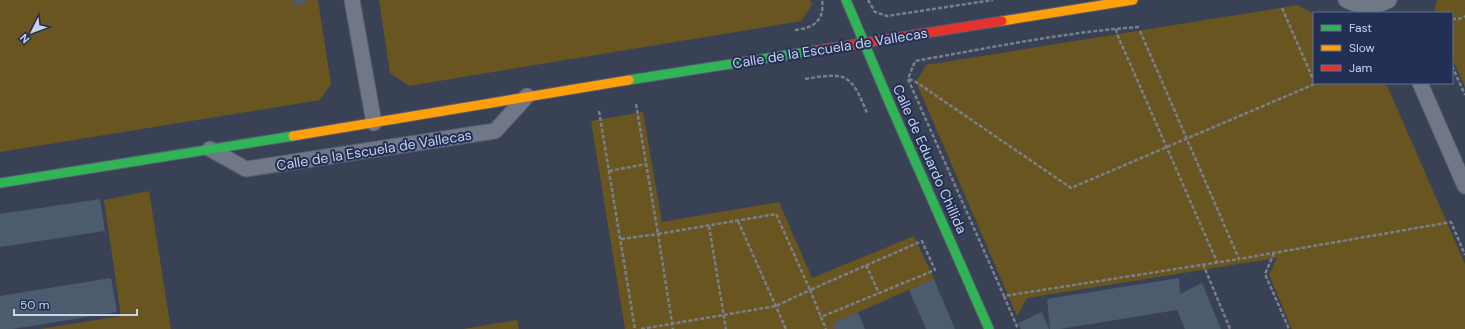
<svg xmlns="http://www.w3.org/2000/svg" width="1465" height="329" viewBox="0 0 1465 329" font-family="'DM Sans',sans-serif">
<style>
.green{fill:#685520}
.building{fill:#4d5b6f}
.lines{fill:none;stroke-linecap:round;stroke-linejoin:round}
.street-casing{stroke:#565d6e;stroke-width:17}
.fast-casing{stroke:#565d6e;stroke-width:11}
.slow-casing{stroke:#565d6e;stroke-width:11}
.jam-casing{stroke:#565d6e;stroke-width:11}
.path{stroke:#7a7f8d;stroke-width:2.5;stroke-dasharray:4 2;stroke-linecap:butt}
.street{stroke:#707787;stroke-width:15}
.fast{stroke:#30b455;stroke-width:9}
.slow{stroke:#ff9f0a;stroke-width:9}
.jam{stroke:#e5322d;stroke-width:9}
.labels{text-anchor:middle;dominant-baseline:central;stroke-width:4;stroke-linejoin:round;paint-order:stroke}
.street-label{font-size:14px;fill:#c8d2e9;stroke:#233055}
</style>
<rect width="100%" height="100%" fill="#394155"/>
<g class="green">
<polygon points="0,0 318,0 331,84 320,100 0,152"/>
<polygon points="379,0 810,0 812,5 801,21 409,86 390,73"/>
<polygon points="1437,0 1465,0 1465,87 1452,58 1452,13 1434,13"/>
<polygon points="1298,5 1314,14 1314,83 1386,83 1465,264 1465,329 1292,329 1269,275 1277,258 1027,298 1017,316 916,82 926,65"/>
<polygon points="643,112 662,222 779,202 812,278 914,236 934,279 833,323 835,329 625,329 591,121"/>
<polygon points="149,191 171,329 40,329 121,316 104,200"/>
<polygon points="517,320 519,329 463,329"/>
</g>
<g class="building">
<polygon points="293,0 309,0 296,7"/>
<polygon points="100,199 105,231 0,247 0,214"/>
<polygon points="111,278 117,312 13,329 0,329 0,296"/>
<polygon points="1179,278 1180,294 1202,283 1221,329 1185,329 1177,310 1060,329 1050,329 1047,299"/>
<polygon points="934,279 938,289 955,329 926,329 909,290"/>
<polygon points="858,312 865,329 835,329 833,323"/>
<polygon points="1042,312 1049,329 1021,329 1018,323"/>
</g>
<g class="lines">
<defs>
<g id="street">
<polyline points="352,0 374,123"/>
<path d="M1346,0C1359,7 1376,8 1389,0"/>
<polyline points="1420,83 1465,186"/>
<polyline points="210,149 246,169 495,131 527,96"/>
</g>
<g id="fast">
<polyline points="846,0 890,104 989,329"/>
<polyline points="629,80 813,51"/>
<polyline points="0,183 293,136"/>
</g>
<g id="slow">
<polyline points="1002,21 1133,0"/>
<polyline points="293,136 629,80"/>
</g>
<polyline id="jam" points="813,51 1002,21"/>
</defs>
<use href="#street" class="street-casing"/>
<use href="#fast" class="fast-casing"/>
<use href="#slow" class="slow-casing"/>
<use href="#jam" class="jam-casing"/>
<g class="path">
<polyline points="868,0 875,12 887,16 993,0"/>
<polyline points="1282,8 1314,81"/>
<polyline points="1452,19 1459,19 1465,16"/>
<path d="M1139,27C1065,32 989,48 915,61L908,79L1004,296L1239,259"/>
<polyline points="1116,29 1117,34 1217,262"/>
<path d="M795,30C814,28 825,20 822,0"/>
<polyline points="1140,31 1239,259 1451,222 1465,255"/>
<polyline points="1452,66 1465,95"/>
<path d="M805,79C846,72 851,73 867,113"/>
<polyline points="909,79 916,82 1071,188 1317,83"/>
<polyline points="636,104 658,234 776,214 810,290 922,241 935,270 821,317 826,329"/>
<polyline points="599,111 635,329"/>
<polyline points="609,171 646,164"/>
<polyline points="738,221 786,329"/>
<polyline points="709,226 726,329"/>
<polyline points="621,239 658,234 673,329"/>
<polyline points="1274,253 1265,274 1289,329"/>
<polyline points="1203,264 1230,329"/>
<polyline points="866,265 879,293"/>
<polyline points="1004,296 1018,329"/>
<polyline points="641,329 776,306 810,290 821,317"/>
</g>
<use href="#street" class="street"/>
<use href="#fast" class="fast"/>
<use href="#slow" class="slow"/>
<use href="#jam" class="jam"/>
</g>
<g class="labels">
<g class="street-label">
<text transform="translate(830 48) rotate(-9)">Calle de la Escuela de Vallecas</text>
<text transform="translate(374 150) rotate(-9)">Calle de la Escuela de Vallecas</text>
<text transform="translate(930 159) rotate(66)">Calle de Eduardo Chillida</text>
</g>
</g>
<rect x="1313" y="12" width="140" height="72" fill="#233055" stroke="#657190"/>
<rect x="1321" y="25" width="20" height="6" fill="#30b455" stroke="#657190"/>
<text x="1349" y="32" font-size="12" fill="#c8d2e9">Fast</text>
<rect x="1321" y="45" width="20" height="6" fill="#ff9f0a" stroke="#657190"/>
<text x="1349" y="52" font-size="12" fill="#c8d2e9">Slow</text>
<rect x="1321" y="65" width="20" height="6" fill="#e5322d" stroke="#657190"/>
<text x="1349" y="72" font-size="12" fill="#c8d2e9">Jam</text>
<g transform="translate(32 32) rotate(228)" stroke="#233055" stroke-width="3" paint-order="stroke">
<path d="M0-3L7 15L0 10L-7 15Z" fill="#c8d2e9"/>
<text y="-6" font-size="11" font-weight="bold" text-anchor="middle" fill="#c8d2e9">N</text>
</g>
<path d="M14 309v6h123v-6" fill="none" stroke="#c8d2e9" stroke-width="2"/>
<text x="20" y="309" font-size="12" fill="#c8d2e9" stroke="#233055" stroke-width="3" paint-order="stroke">50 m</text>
</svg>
